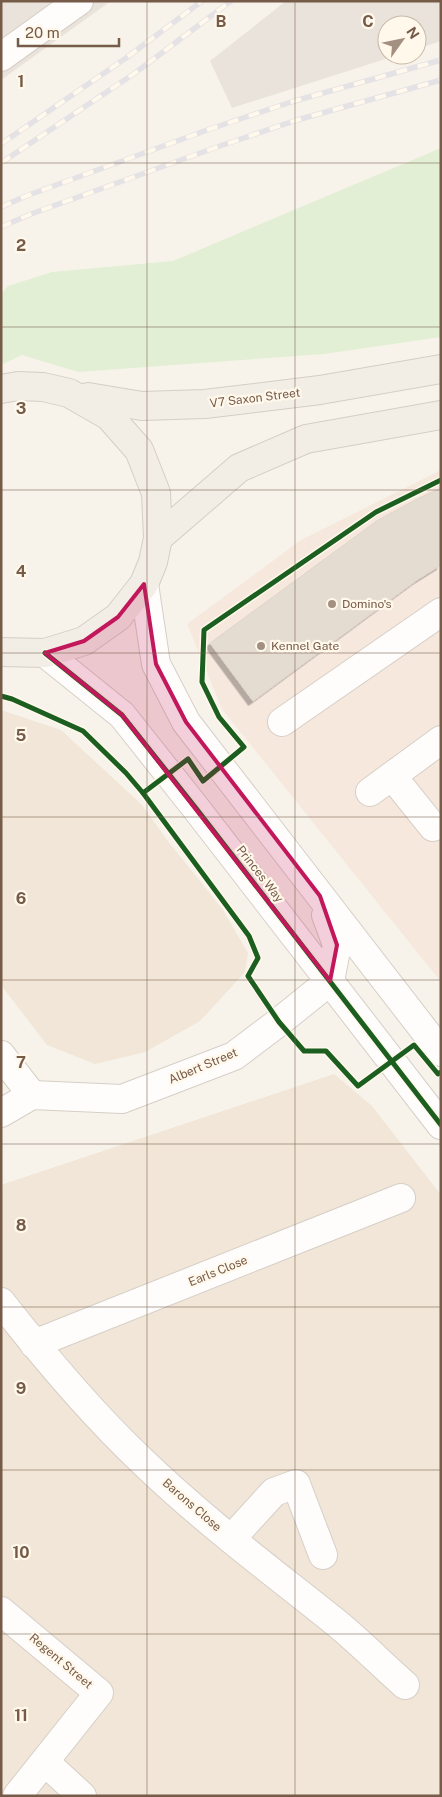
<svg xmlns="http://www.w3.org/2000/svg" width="442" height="1797" viewBox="0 0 442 1797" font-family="'Public Sans',sans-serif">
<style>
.residential{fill:#f1e6d7}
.commercial{fill:#f7e8dd}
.industrial{fill:#eae3db}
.green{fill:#e2efd4}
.building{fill:#e4dbd1;stroke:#e0d6cc;filter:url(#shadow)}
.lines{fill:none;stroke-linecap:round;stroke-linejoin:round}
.minor-casing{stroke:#d6cfc7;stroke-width:30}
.major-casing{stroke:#d6cdc6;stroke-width:30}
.minor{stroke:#fefdfc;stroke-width:28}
.major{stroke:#f2eee5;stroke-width:28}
.rail-casing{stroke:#e5e2e5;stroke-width:5.5}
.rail{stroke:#fff8eb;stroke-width:4;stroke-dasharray:11;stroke-linecap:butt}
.cycleway-casing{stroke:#fff8eb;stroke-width:8}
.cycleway{stroke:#1b5e20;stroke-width:5}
.marked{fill:#c2185b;fill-opacity:0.2;stroke:#c2185b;stroke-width:4;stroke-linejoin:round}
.grid{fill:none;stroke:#765b49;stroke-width:1;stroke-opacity:0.55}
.poi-dot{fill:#a39081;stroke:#fff8eb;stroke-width:2}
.labels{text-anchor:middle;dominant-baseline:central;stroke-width:4.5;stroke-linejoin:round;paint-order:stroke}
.street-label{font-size:12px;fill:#765b49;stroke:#fff8eb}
.poi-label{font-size:12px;fill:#765b49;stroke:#fff8eb;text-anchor:start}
.grid-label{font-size:16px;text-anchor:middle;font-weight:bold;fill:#765b49;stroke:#fff8eb;stroke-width:4.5;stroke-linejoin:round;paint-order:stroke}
</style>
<defs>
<filter id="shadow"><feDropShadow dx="-4.5" dy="4.5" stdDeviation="0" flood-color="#0004"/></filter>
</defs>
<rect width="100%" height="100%" fill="#f7f3ea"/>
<g class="residential">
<polygon points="1,710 61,730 142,805 167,840 223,910 248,953 245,972 200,1021 145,1052 95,1064 47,1045 1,985"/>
<polygon points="334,1074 372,1106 441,1195 441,1796 1,1796 1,1185"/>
</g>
<polygon class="commercial" points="441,470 441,982 222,709 187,624 301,540"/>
<g class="industrial">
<polygon points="1,1 111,1 1,80"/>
<polygon points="286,1 441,1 441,41 417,49 417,25 387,25 387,55 398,55 232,108 210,61"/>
</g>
<polygon class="green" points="441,148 441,337 324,354 78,372 22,355 1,365 1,294 8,286 52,272 173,261"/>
<polygon class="building" points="441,488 441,565 417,580 253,701 210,643 378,520 417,499"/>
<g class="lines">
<defs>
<g id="minor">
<polyline points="1,57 79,1"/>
<polyline points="144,584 156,664 186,722 441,1052"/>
<polyline points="45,653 122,715 195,807 441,1125"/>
<polyline points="282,722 441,612"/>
<polyline points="392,776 433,827"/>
<polyline points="370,792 441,740"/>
<polyline points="1,1055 32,1095"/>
<polyline points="1,1113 32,1095 122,1099 234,1056 279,1022 330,981 337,945 326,915"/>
<path d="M1,1302C45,1358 90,1412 142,1461C202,1519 269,1569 334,1621C359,1641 381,1664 405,1685"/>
<polyline points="34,1344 401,1198"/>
<polyline points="231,1539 274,1492 296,1484 323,1555"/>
<polyline points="1,1611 99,1693 17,1796"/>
<polyline points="45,1762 82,1796"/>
</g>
<g id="major">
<polyline points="1,389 18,386 43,387 69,393 109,416 139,450 156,493 158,538 153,562 144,584 118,617 84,641 45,653 1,652"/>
<polyline points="88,397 142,406 205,404 320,390 441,369"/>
<polyline points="158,538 239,468 306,439 441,415"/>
</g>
</defs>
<use href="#minor" class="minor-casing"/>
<use href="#major" class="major-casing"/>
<use href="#minor" class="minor"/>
<use href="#major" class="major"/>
<defs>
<g id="rail">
<polyline points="1,144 126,58 202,1"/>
<polyline points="1,163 135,73 231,1"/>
<polyline points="1,207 26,196 210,129 291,102 441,60"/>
<polyline points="1,227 31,214 217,147 297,120 441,80"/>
</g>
</defs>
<use href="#rail" class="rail-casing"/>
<use href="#rail" class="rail"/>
<defs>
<g id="cycleway">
<polyline points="45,653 122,715 195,807 441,1125"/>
<polyline points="1,696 12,699 83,731 126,773 143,793 249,936 258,958 248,976 279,1022 304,1051 326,1051 358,1086 414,1045 438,1074 441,1072"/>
<polyline points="143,793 188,759 203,781 244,747 219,717 202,682 204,630 376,512 441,480"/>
</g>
</defs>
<use href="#cycleway" class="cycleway-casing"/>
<use href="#cycleway" class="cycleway"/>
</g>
<path class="marked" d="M144,584L156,664L186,722L320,896L337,945L330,981L122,715L45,653L84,641L118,617Z"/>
<path class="grid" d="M147,1V1796M295,1V1796M1,163H441M1,327H441M1,490H441M1,653H441M1,817H441M1,980H441M1,1144H441M1,1307H441M1,1470H441M1,1634H441"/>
<g class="poi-dot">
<circle cx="332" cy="604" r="5"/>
<circle cx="261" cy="646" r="5"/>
</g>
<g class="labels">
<g class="street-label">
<text transform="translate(255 398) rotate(-7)">V7 Saxon Street</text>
<text transform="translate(260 874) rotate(52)">Princes Way</text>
<text transform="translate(203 1066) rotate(-23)">Albert Street</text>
<text transform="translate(218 1271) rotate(-22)">Earls Close</text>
<text transform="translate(192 1505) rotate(41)">Barons Close</text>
<text transform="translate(61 1661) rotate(40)">Regent Street</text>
</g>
<g class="poi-label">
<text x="342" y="604">Domino's</text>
<text x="271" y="646">Kennel Gate</text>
</g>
</g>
<g class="grid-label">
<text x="221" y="27">B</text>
<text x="368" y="27">C</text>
<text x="21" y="87">1</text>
<text x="21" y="251">2</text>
<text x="21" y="414">3</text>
<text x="21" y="577">4</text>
<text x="21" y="741">5</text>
<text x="21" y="904">6</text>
<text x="21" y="1068">7</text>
<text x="21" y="1231">8</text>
<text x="21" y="1394">9</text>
<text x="21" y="1558">10</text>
<text x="21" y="1721">11</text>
</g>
<rect width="442" height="1797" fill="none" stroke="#765b49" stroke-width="5"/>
<g transform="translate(402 40) rotate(57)"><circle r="24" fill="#fff8eb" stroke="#c8b9aa"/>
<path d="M0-4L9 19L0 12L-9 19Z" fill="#a39081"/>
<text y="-8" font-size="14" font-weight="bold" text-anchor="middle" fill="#765b49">N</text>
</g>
<path d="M18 38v8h101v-8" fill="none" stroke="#765b49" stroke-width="2.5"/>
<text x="25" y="38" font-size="15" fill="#765b49" stroke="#fff8eb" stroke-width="4" paint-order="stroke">20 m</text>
</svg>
